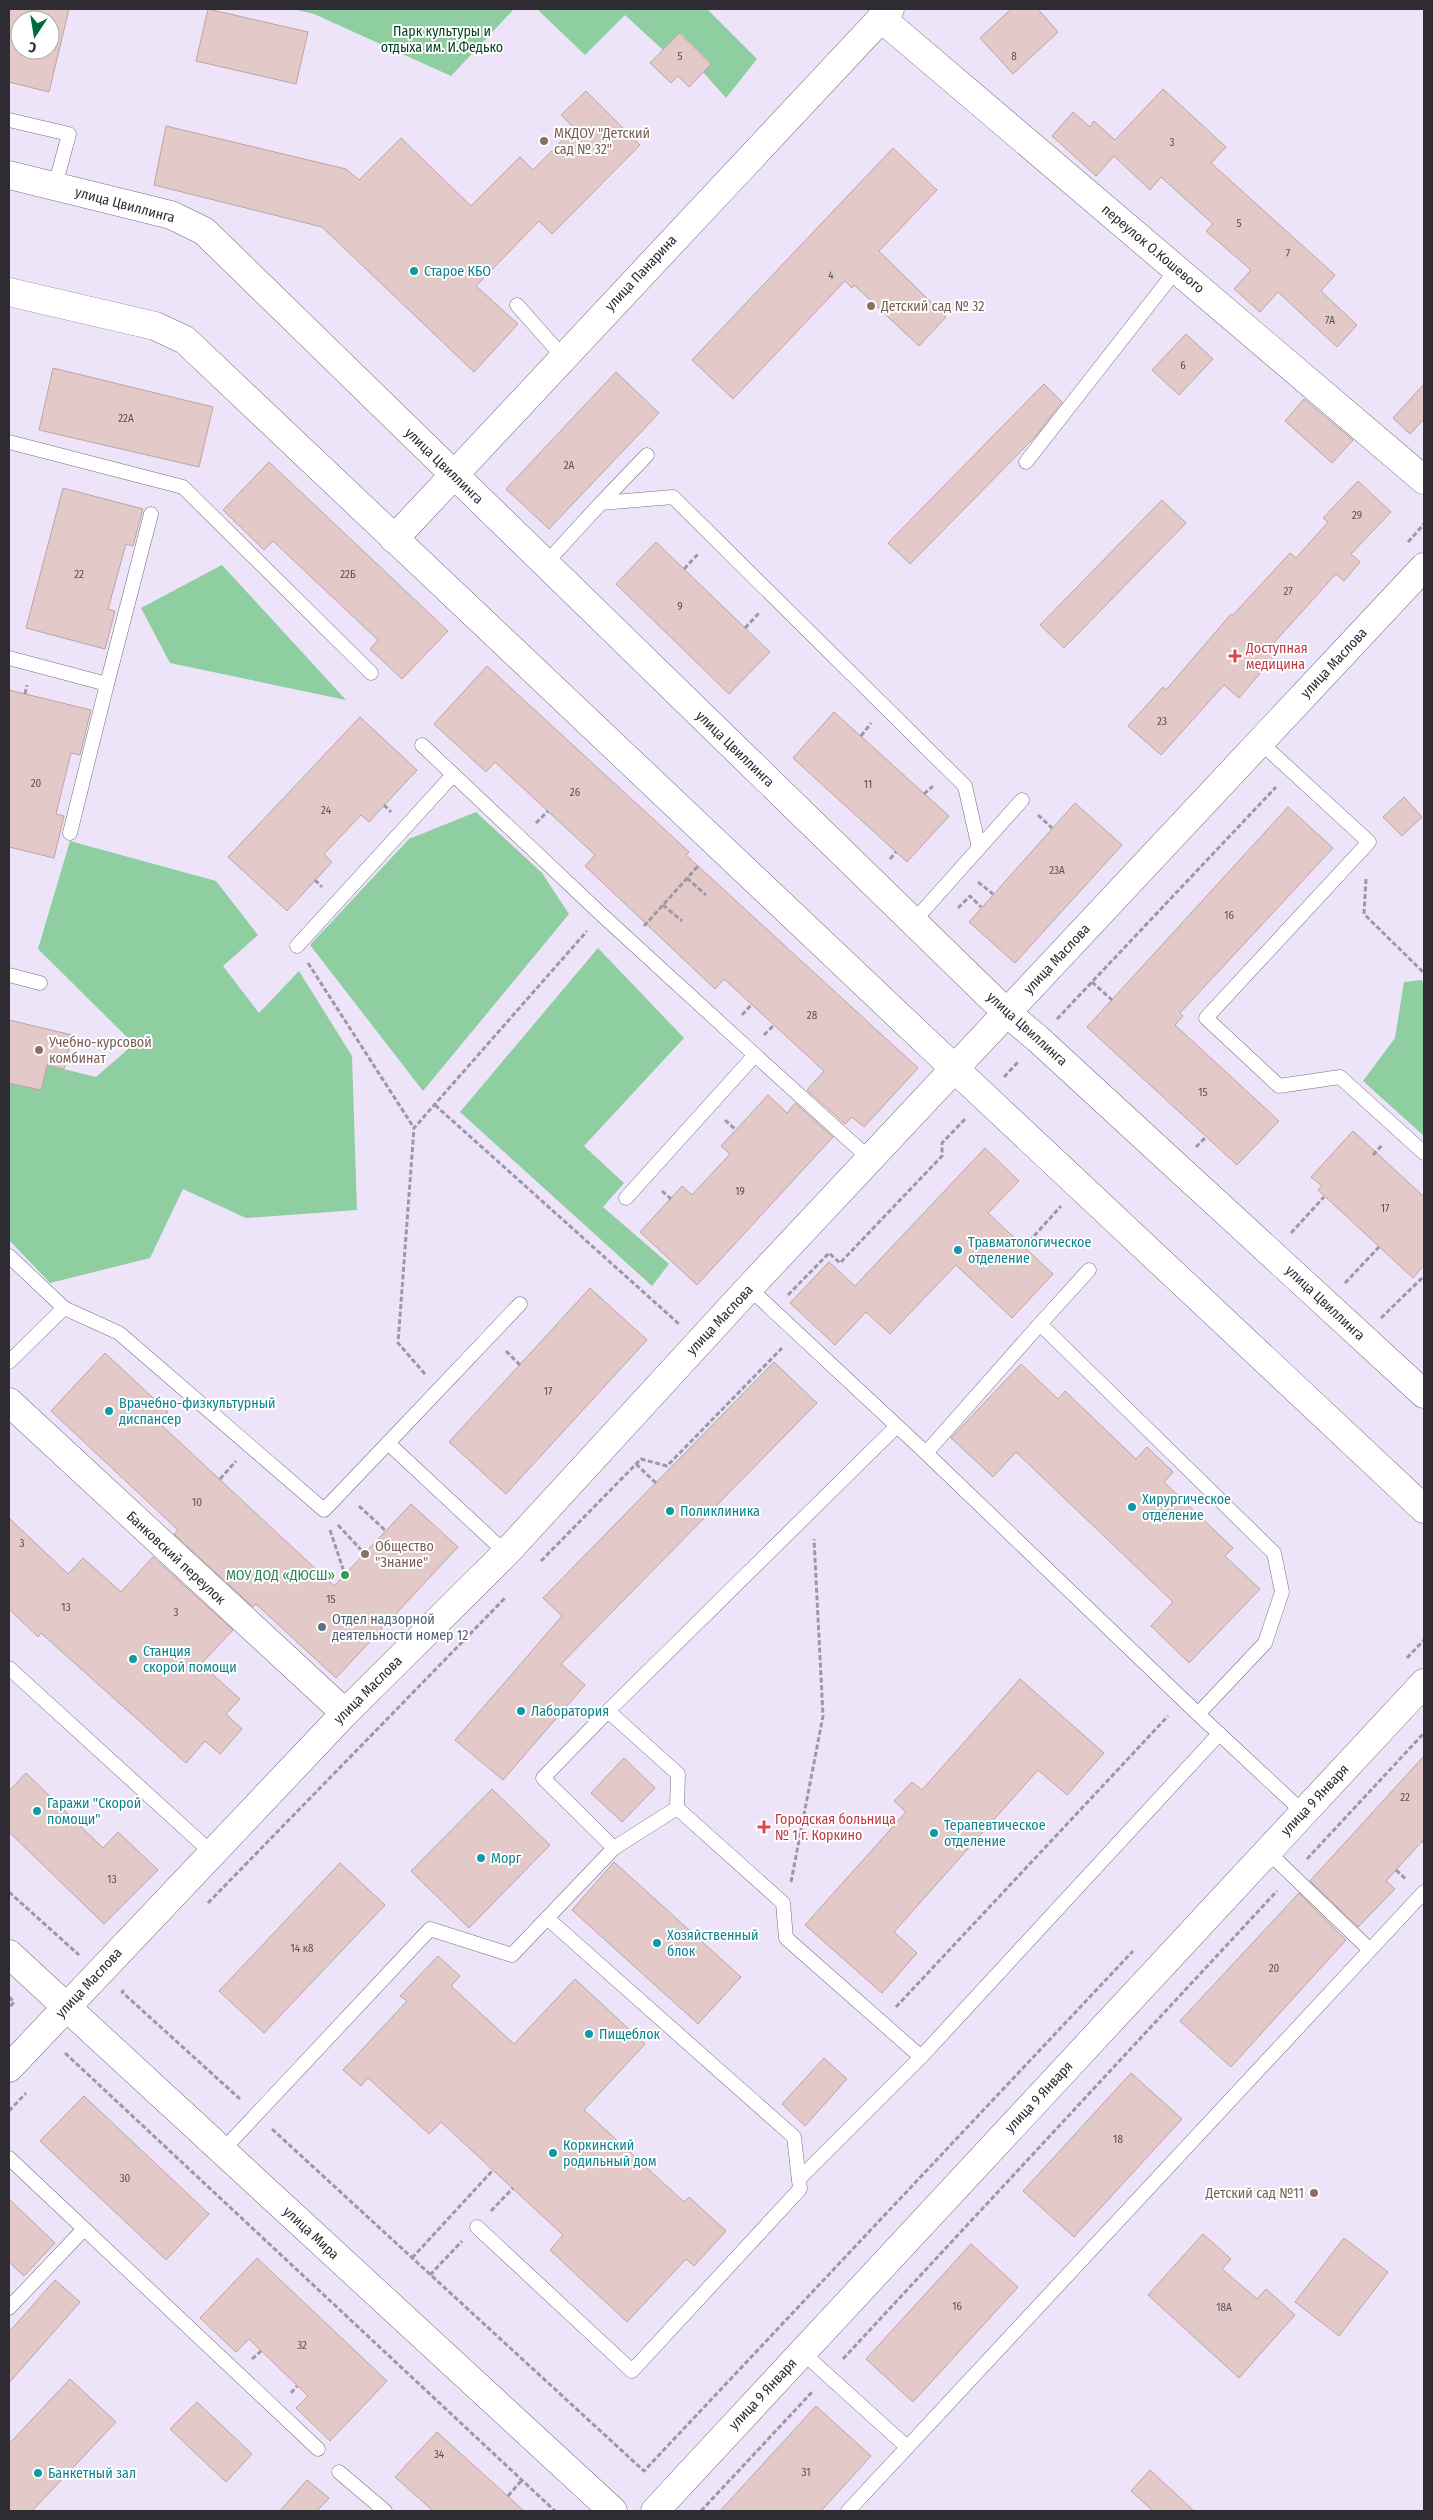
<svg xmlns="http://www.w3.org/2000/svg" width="1433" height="2520" viewBox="0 0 1433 2520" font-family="'Fira Sans Condensed',sans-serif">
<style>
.green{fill:#8ecea0}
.building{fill:#e3c9c8;stroke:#bda4a3;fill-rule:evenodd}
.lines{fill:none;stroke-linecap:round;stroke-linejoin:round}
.lane-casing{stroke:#766e80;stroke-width:15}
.street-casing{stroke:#766e80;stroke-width:29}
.secondary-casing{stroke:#766e80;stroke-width:29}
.path{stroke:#9e97a7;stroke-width:3;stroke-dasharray:5 2.5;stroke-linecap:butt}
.lane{stroke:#fff;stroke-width:14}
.street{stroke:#fff;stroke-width:28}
.secondary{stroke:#fff;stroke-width:28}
.education-dot{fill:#8d6e63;stroke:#fff;stroke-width:2}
.culture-dot{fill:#0f9aa8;stroke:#fff;stroke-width:2}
.health-dot{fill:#e0444e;stroke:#fff;stroke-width:2}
.leisure-dot{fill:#2e9e5b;stroke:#fff;stroke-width:2}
.service-dot{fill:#5c6f8a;stroke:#fff;stroke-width:2}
.labels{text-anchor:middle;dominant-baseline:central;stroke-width:4;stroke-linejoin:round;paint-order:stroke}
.number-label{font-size:11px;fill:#5c5258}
.park-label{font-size:14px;fill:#024320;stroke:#fff}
.education-label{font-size:14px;fill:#785e54;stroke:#fff;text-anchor:start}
.street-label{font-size:14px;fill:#2f2b33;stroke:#fff}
.culture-label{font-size:14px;fill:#0d838f;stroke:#fff;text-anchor:start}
.health-label{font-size:14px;fill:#be3a42;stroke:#fff;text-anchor:start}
.leisure-label{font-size:14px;fill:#27864d;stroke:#fff;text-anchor:end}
.service-label{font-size:14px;fill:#4e5e75;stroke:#fff;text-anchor:start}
</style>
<rect width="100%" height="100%" fill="#ede4f9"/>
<g class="green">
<polygon points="293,9 514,9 451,76 314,14"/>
<polygon points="537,9 707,9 757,59 726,98 703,72 711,63 680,33 663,50 625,15 585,55"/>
<polygon points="222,565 346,700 170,663 141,608"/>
<polygon points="476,812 542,873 569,914 423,1091 310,945 409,839"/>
<polygon points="70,841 216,881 258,935 223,966 259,1013 299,971 352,1056 357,1210 246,1218 183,1189 150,1258 50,1283 9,1240 9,1083 41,1090 47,1065 96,1077 134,1044 38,949"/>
<polygon points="598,948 684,1038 584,1146 624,1183 603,1207 669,1264 652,1286 460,1112"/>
<polygon points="1421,980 1424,983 1424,1136 1363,1081 1395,1038 1404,982"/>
</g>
<g class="building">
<path d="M9,9H69L49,92L9,82ZM20,20H50V50H20Z"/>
<polygon points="208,9 308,32 296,84 196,61"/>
<polygon points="1011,9 1038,9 1058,32 1013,74 980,38"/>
<polygon points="679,33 711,64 689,87 678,76 671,83 650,63"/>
<polygon points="1163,89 1226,147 1211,163 1335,275 1321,291 1357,325 1337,347 1278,292 1260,312 1234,289 1251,270 1206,231 1213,224 1161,177 1150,190 1114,156 1096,176 1052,136 1073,112 1090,127 1094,121 1115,140"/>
<polygon points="586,91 640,145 552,234 539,221 476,286 518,324 474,372 322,227 154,185 166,126 346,169 359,180 401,138 471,206 520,157 533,170 574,128 561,115"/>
<polygon points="893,148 937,190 879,251 946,317 919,346 854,285 852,288 845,281 733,399 692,360"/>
<polygon points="1186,334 1213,359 1179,395 1152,370"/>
<polygon points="53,368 213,407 199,467 39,430"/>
<polygon points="616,372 659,413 549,529 506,489"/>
<polygon points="1044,384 1062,402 1035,437 910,564 888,543"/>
<polygon points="1424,384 1424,419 1410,434 1393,418"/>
<polygon points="1304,399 1353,440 1332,463 1285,421"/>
<polygon points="269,462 448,631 402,679 370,649 378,640 273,541 264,550 223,510"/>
<polygon points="1358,481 1391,512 1351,554 1360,562 1344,581 1336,574 1270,647 1277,653 1239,698 1224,685 1161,755 1128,726 1163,687 1166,690 1231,614 1233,615 1290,553 1296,558 1328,522 1323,518"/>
<polygon points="63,488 143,509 133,546 126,544 108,609 115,611 105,649 26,628"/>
<polygon points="1162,500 1186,523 1064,648 1040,625"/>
<polygon points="656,542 770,652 729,694 616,584"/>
<polygon points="487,666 689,852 686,855 918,1068 864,1127 852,1117 845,1124 807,1090 824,1071 724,979 715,989 585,866 595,855 495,762 486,772 434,724"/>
<polygon points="9,690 91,710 80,755 71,753 56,814 64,816 54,858 9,847"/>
<polygon points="834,712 949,816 907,862 793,758"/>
<polygon points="360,717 417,770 369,822 361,815 324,854 332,862 287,911 228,857"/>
<polygon points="1404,797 1422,817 1402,836 1383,817"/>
<polygon points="1075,803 1122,845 1015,963 969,922"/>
<polygon points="1288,807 1333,848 1180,1013 1183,1016 1175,1025 1279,1121 1237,1165 1087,1027"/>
<polygon points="9,1020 72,1035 64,1069 47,1065 41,1090 9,1083"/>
<polygon points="768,1095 787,1113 795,1103 833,1137 697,1285 640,1232 682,1186 692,1195 730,1154 721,1146"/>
<polygon points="1353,1131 1424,1197 1424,1265 1413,1278 1318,1190 1322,1186 1311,1177"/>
<polygon points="985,1148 1019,1181 988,1213 1053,1274 1012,1318 956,1265 890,1334 866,1312 835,1345 790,1303 829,1262 855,1286"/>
<polygon points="590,1288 647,1340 506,1494 449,1442"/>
<polygon points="105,1353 168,1412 158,1422 334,1586 411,1504 458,1547 336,1678 256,1604 253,1607 174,1534 178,1530 51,1411"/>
<polygon points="774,1362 817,1403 561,1664 585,1685 503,1780 455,1740 562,1616 543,1598"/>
<polygon points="1021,1364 1058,1399 1065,1391 1136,1459 1147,1447 1173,1472 1164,1482 1233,1548 1225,1556 1260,1589 1189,1663 1151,1626 1173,1602 1016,1452 993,1477 951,1438"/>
<polygon points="9,1518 68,1574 83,1558 121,1592 153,1557 233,1630 201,1664 240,1699 226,1714 242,1729 220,1754 205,1741 186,1763 41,1633 38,1637 9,1609"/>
<polygon points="1020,1679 1104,1753 1067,1795 1038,1770 894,1932 917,1953 882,1993 805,1925 906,1812 894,1801 912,1782 922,1790"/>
<polygon points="1424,1756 1424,1839 1386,1881 1395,1889 1358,1927 1310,1881"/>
<polygon points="624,1758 655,1788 622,1822 591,1793"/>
<polygon points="26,1773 103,1848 118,1832 158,1870 104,1924 9,1832 9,1791"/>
<polygon points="492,1789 550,1845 469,1928 411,1871"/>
<polygon points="614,1862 741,1977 698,2024 572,1910"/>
<polygon points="340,1863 385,1905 264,2033 219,1991"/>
<polygon points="1299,1893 1346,1940 1231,2067 1180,2021"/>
<polygon points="438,1956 460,1976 451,1986 514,2044 575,1979 645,2044 584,2110 684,2202 689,2197 726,2231 694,2266 686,2259 627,2322 550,2250 563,2235 441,2122 429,2134 368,2078 361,2086 343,2070 407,2001 400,1996"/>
<polygon points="824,2058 847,2079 805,2126 782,2104"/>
<polygon points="1131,2073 1182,2119 1074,2237 1023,2191"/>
<polygon points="84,2096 209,2214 166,2260 40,2141"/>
<polygon points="9,2199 55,2243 24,2276 9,2262"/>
<polygon points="1203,2234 1231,2259 1222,2269 1257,2299 1266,2289 1295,2315 1239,2378 1148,2295"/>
<polygon points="1344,2238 1388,2272 1339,2336 1295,2302"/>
<polygon points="971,2244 1018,2287 913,2402 866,2359"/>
<polygon points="257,2258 387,2381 330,2441 296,2408 308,2396 249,2339 236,2352 200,2318"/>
<polygon points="55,2280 80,2302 9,2383 9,2332"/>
<polygon points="70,2379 116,2422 32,2511 9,2511 9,2444"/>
<polygon points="197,2402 252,2454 226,2482 170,2429"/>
<polygon points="816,2406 871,2456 821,2511 720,2511"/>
<polygon points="437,2432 524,2511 433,2511 395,2477"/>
<polygon points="1150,2470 1194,2511 1153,2511 1131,2491"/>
<polygon points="307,2480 329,2498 317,2511 280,2511"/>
</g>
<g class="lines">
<defs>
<g id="lane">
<polyline points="9,120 69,134 55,186"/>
<polyline points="517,305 563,357"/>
<polyline points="9,442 183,487 371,673"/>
<polyline points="1026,462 1177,269"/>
<polyline points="601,503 647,455"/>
<polyline points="545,564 601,503 673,497 965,786 979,848"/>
<polyline points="9,658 107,684 70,833"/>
<polyline points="107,684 151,514"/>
<polyline points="1260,742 1369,842 1206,1018 1279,1086 1340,1077 1424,1153"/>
<polyline points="422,745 602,915 755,1055"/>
<polyline points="913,922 1022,800"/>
<polyline points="297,946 453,775"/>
<polyline points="9,975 40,983"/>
<polyline points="626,1198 755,1055 870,1159"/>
<polyline points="9,1256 64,1308"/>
<polyline points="1089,1270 1040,1324 1274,1553 1282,1592 1265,1643 1198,1714 1303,1812"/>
<polyline points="749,1288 926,1453 1040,1324"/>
<polyline points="9,1362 64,1308 119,1333 324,1510 388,1443"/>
<polyline points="926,1453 1198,1714"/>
<polyline points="506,1553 388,1443 520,1304"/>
<polyline points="9,1668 212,1853"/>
<polyline points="608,1711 678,1774 677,1808 783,1903 786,1938 921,2057 1219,1734"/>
<polyline points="677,1808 614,1848 543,1778 608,1711 897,1426"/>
<polyline points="1267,1851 1370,1950"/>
<polyline points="222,2151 430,1929 512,1955 614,1848"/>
<polyline points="9,2158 318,2449"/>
<polyline points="799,2179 921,2057"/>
<polyline points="477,2227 632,2371 800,2189 794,2137 547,1918"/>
<polyline points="9,2308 84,2229"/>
<polyline points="802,2352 907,2447"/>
<polyline points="339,2472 385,2511"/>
<polyline points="848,2511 1424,1892"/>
</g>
<g id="street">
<polyline points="881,18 1424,480"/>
<polyline points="9,1402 345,1713"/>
<polyline points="9,1954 613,2511"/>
<polyline points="9,2068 345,1713 506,1553 749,1288 1424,567"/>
<polyline points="655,2511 1424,1683"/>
</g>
<g id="secondary">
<polyline points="9,175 171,215 204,231 1007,1013 1038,1039 1424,1394"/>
<polyline points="9,292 155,326 185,340 955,1069 1424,1509"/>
<polyline points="394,539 890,9"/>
</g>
</defs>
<use href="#lane" class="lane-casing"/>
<use href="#street" class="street-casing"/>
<use href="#secondary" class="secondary-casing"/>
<g class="path">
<polyline points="1408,542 1424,524"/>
<polyline points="684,569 699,553"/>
<polyline points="745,628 760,612"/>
<polyline points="25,694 27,685"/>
<polyline points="861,736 871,723"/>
<polyline points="924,794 933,786"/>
<polyline points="384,805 391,812"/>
<polyline points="1038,815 1052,828"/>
<polyline points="536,823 548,811"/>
<polyline points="890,859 896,852"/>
<polyline points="687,878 706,895"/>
<polyline points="1366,879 1364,914 1424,973"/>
<polyline points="315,880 322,887"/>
<polyline points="978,882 993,894"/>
<polyline points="663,905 682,921"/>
<polyline points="958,908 970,896 981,907"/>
<polyline points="644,926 699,865"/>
<polyline points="308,963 414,1128"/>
<polyline points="1092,982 1112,1000"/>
<polyline points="742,1015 752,1004"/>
<polyline points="1057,1019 1276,787"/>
<polyline points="764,1035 774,1025"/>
<polyline points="1004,1077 1019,1061"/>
<polyline points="435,1105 679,1324"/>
<polyline points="725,1120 736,1130"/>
<polyline points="1196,1147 1206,1137"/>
<polyline points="1373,1155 1383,1144"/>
<polyline points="662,1191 671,1199"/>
<polyline points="1291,1233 1324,1197"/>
<polyline points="1024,1247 1061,1206"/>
<polyline points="1345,1283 1379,1247"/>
<polyline points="788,1295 829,1253 840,1263 942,1156 942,1143 966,1118"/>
<polyline points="1381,1318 1422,1278"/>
<polyline points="506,1351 520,1365"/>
<polyline points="425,1374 398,1343 414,1128 587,931"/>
<polyline points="636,1464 656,1483"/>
<polyline points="220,1479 236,1461"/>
<polyline points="359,1506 386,1531"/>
<polyline points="338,1525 365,1554"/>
<polyline points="330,1530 345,1575"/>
<polyline points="541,1561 641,1459 667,1466 782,1348"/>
<polyline points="1407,1658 1424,1640"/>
<polyline points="1423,1841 1424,1842"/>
<polyline points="1307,1859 1424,1733"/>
<polyline points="1396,1870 1407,1880"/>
<polyline points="791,1882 823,1716 814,1539"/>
<polyline points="9,1892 79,1955"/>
<polyline points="208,1903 505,1598"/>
<polyline points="124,1990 122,1992 240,2099"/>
<polyline points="9,1997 14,2002 9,2008"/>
<polyline points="896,2007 1168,1716"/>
<polyline points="65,2053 555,2511"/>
<polyline points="9,2111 26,2093"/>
<polyline points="272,2129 644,2471 1133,1951"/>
<polyline points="491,2211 513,2188"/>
<polyline points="412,2258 493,2170"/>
<polyline points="430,2275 462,2241"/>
<polyline points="252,2359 261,2351"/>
<polyline points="843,2359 1277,1891"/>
<polyline points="291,2393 297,2386"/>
<polyline points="508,2496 522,2480"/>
<polyline points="701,2511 813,2391"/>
</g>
<use href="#lane" class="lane"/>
<use href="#street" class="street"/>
<use href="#secondary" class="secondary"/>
</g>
<g class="education-dot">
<circle cx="544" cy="141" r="5"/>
<circle cx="871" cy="306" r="5"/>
<circle cx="39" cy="1050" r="5"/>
<circle cx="365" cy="1554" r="5"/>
<circle cx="1314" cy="2193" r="5"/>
</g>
<g class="culture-dot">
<circle cx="414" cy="271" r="5"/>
<circle cx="958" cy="1250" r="5"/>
<circle cx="109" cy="1411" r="5"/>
<circle cx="1132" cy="1507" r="5"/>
<circle cx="670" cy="1511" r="5"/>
<circle cx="133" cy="1659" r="5"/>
<circle cx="521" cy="1711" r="5"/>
<circle cx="37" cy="1811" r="5"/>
<circle cx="934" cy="1833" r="5"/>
<circle cx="481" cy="1858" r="5"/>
<circle cx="657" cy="1943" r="5"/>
<circle cx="589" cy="2034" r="5"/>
<circle cx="553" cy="2153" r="5"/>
<circle cx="38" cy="2473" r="5"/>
</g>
<g class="health-dot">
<path d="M1232.5 648.5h5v5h5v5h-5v5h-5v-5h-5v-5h5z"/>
<path d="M761.5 1819.5h5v5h5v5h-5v5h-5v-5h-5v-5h5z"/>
</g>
<circle class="leisure-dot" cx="345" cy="1575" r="5"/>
<circle class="service-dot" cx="322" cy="1627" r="5"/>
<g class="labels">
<g class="number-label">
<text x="680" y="56">5</text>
<text x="1014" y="56">8</text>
<text x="1172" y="142">3</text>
<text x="1239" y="223">5</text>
<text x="1288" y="253">7</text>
<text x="831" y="275">4</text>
<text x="1330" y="320">7А</text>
<text x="1183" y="365">6</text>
<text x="126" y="418">22А</text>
<text x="569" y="465">2А</text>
<text x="1357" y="515">29</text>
<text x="79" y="574">22</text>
<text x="348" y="574">22Б</text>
<text x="1288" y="591">27</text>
<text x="680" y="606">9</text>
<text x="1162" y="721">23</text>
<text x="36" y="783">20</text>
<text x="868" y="784">11</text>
<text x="575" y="792">26</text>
<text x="326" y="810">24</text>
<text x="1057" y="870">23А</text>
<text x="1229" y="915">16</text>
<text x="812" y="1015">28</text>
<text x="1203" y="1092">15</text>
<text x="740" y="1191">19</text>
<text x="1385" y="1208">17</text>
<text x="548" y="1391">17</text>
<text x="197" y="1502">10</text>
<text x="22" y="1543">3</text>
<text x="331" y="1599">15</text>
<text x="66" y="1607">13</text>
<text x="176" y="1612">3</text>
<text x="1405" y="1797">22</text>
<text x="112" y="1879">13</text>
<text x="302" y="1948">14 к8</text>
<text x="1274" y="1968">20</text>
<text x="1118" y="2139">18</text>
<text x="125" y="2178">30</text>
<text x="957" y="2306">16</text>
<text x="1224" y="2307">18А</text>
<text x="302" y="2345">32</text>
<text x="439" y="2454">34</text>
<text x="806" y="2472">31</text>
</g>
<g class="park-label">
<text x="442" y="31">Парк культуры и<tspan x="442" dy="16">отдыха им. И.Федько</tspan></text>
</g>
<g class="education-label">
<text x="554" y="133">МКДОУ "Детский<tspan x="554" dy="16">сад № 32"</tspan></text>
<text x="881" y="306">Детский сад № 32</text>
<text x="49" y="1042">Учебно-курсовой<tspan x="49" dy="16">комбинат</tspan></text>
<text x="375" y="1546">Общество<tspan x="375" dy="16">"Знание"</tspan></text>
<text x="1304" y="2193" text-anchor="end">Детский сад №11</text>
</g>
<g class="street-label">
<text transform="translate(125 205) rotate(15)">улица Цвиллинга</text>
<text transform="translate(1153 249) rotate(40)">переулок О.Кошевого</text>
<text transform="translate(641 273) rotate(-47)">улица Панарина</text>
<text transform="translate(444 466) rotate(44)">улица Цвиллинга</text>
<text transform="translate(1334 663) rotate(-47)">улица Маслова</text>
<text transform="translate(735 749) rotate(44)">улица Цвиллинга</text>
<text transform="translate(1057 959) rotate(-47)">улица Маслова</text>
<text transform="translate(1027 1029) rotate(42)">улица Цвиллинга</text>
<text transform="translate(1325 1303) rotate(43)">улица Цвиллинга</text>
<text transform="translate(720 1320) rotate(-47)">улица Маслова</text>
<text transform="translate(176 1558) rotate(43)">Банковский переулок</text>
<text transform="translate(368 1690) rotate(-45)">улица Маслова</text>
<text transform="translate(1315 1800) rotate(-47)">улица 9 Января</text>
<text transform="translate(89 1983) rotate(-47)">улица Маслова</text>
<text transform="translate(1039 2097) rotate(-47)">улица 9 Января</text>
<text transform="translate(311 2233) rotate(43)">улица Мира</text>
<text transform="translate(763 2394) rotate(-47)">улица 9 Января</text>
</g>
<g class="culture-label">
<text x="424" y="271">Старое КБО</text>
<text x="968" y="1242">Травматологическое<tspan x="968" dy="16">отделение</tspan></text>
<text x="119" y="1403">Врачебно-физкультурный<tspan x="119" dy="16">диспансер</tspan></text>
<text x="1142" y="1499">Хирургическое<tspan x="1142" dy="16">отделение</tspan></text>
<text x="680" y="1511">Поликлиника</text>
<text x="143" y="1651">Станция<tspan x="143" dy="16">скорой помощи</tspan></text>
<text x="531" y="1711">Лаборатория</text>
<text x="47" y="1803">Гаражи "Скорой<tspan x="47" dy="16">помощи"</tspan></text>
<text x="944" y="1825">Терапевтическое<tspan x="944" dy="16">отделение</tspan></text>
<text x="491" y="1858">Морг</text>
<text x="667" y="1935">Хозяйственный<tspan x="667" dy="16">блок</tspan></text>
<text x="599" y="2034">Пищеблок</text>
<text x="563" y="2145">Коркинский<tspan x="563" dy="16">родильный дом</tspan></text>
<text x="48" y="2473">Банкетный зал</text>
</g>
<g class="health-label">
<text x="1246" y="648">Доступная<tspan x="1246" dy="16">медицина</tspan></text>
<text x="775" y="1819">Городская больница<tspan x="775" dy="16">№ 1 г. Коркино</tspan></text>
</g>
<g class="leisure-label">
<text x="335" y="1575">МОУ ДОД «ДЮСШ»</text>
</g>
<g class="service-label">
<text x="332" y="1619">Отдел надзорной<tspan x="332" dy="16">деятельности номер 12</tspan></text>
</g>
</g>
<rect width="1433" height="2520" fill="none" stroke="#2f2b33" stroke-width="20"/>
<g transform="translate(35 35) rotate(192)"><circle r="24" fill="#ffffff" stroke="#acaaad"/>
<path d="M0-4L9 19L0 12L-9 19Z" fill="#00693f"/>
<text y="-8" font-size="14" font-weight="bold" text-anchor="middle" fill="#2f2b33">С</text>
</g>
</svg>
